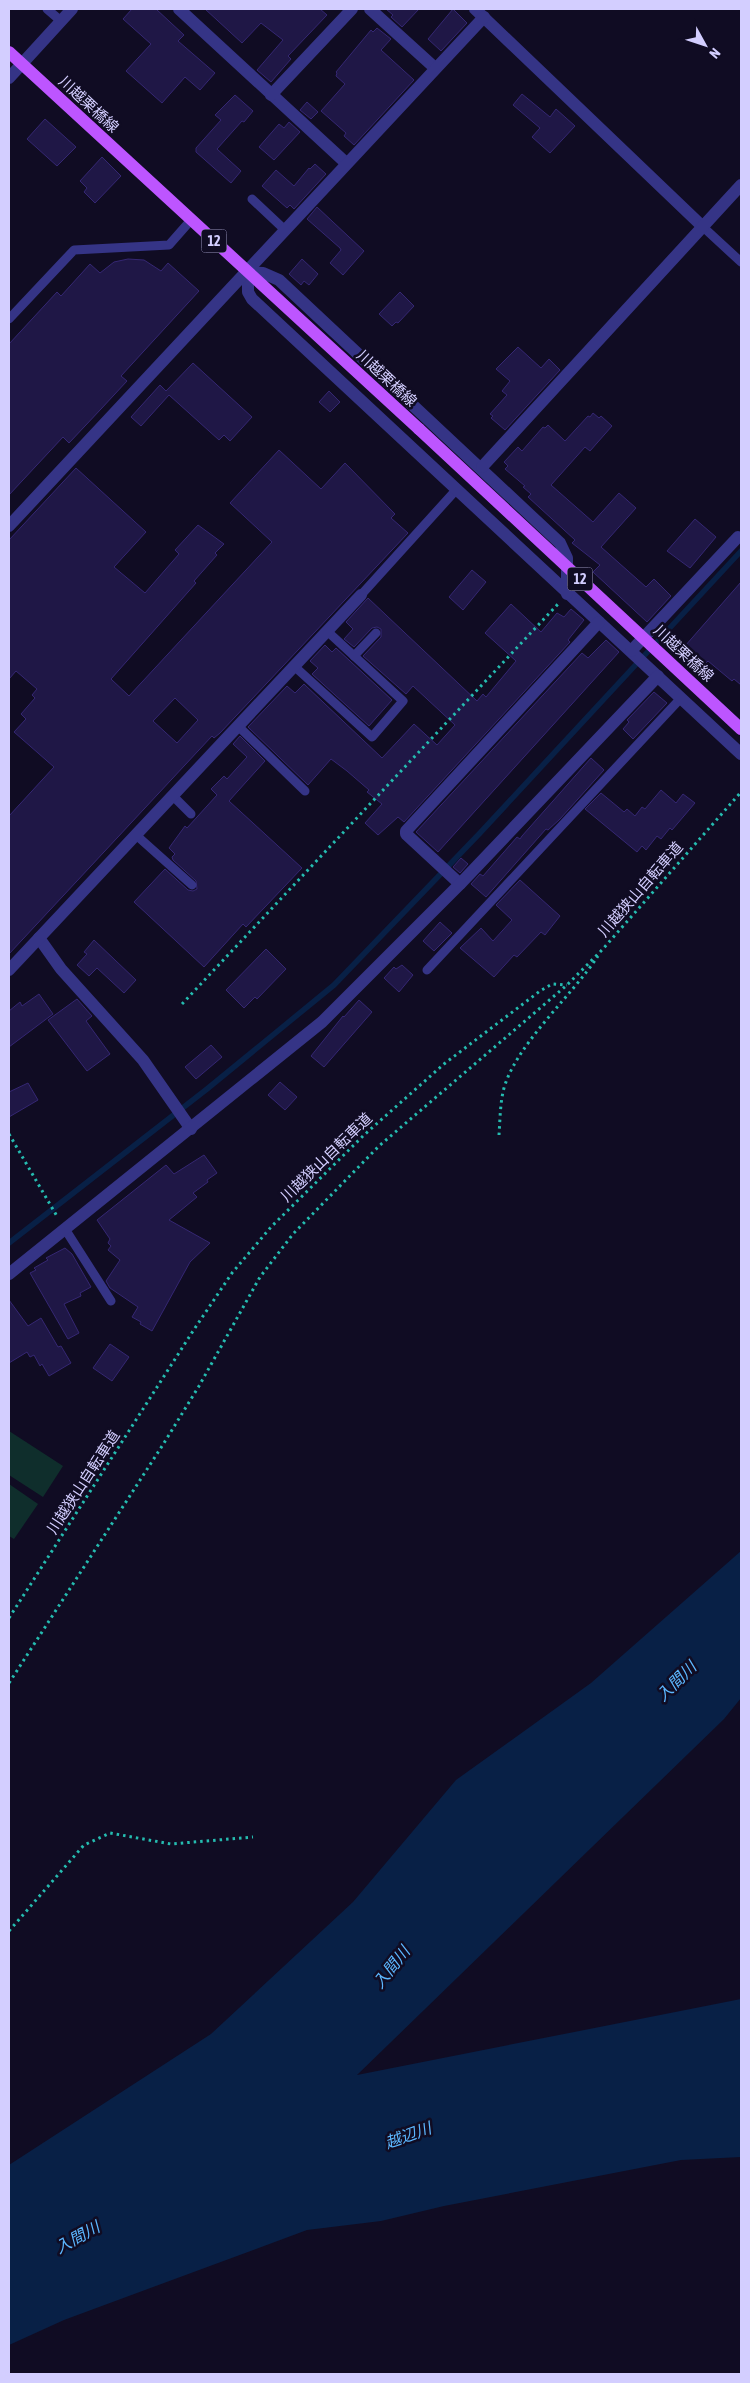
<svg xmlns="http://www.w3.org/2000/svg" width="750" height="2383" viewBox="0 0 750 2383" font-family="'Asap Condensed','Noto Sans JP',sans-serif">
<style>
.green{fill:#0f2e2c}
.water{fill:#082046}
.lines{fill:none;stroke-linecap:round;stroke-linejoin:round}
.stream{stroke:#082046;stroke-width:5.5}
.building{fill:#1f1746;stroke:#352773;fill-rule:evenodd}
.path{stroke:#25bcb0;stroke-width:3;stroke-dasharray:2.5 4;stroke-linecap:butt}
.service{stroke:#353486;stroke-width:9}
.minor{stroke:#353486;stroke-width:12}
.primary{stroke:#bd55ff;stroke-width:12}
.primary-bridge{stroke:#bd55ff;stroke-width:12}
.labels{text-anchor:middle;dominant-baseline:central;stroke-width:5;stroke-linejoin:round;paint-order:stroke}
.shield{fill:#100c23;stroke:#9894bd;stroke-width:1}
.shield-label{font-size:14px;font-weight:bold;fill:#d3ceff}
.street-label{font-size:15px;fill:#d3ceff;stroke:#100c23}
.water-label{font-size:16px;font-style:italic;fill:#5cb7ff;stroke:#100c23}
</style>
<rect width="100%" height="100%" fill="#100c23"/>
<g class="green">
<polygon points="9,1431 63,1466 43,1497 9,1475"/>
<polygon points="9,1484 38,1504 14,1539 9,1536"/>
</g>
<polygon class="water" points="741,1551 741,1698 724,1719 357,2075 741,1999 741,2157 681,2160 444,2206 381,2221 307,2230 64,2320 9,2345 9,2165 211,2034 353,1902 456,1780 591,1683"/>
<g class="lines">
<polyline class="stream" points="9,1243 207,1089 334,985 480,833 741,551"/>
</g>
<g class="building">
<polygon points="132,9 156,9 184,35 178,41 215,73 200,90 185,77 162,103 126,71 151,44 123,19"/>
<polygon points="205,9 320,9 327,15 288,56 291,59 271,82 257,70 283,40 261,23 242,43"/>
<polygon points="386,9 419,9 402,27 391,17 393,15"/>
<polygon points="453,9 467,23 441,51 428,39"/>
<polygon points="377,28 391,39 381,50 414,80 354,145 344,136 346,133 321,111 345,84 336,76 337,73 336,72 371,30 373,32"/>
<polygon points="522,94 550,117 556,109 575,126 550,153 532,137 540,128 513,105"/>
<polygon points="235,95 253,111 244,122 242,121 217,149 241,171 231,183 196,152 196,148 221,120 215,115"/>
<polygon points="307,102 318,112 311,119 300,110"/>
<polygon points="45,119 76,147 57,166 27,139"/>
<polygon points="289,122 300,132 274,160 259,147 279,124 284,128"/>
<polygon points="102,157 121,176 95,203 84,192 87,188 80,181"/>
<polygon points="315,164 326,174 294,209 290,205 287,208 262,186 276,170 294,186 309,168 310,169"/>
<polygon points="317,207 364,251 343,275 330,263 341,250 340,248 307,219"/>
<polygon points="128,259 144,260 161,271 168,263 199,291 121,376 127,381 101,409 69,443 63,437 9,495 9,344 57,292 61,296 90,264 100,273 114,262"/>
<polygon points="302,259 318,274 309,285 304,281 301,285 289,274"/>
<polygon points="400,292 414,306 398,323 396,322 392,326 379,314"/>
<polygon points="518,347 541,368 549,359 560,370 505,430 491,418 493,416 490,414 507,395 502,391 510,381 496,369"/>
<polygon points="193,363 252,417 230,441 224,435 219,440 169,395 141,426 131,417 160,385 166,391"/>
<polygon points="329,391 340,402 330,412 319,402"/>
<polygon points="593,413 599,418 601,416 612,426 590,451 585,447 551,485 593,522 619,493 636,508 601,547 646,587 654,579 671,596 647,622 593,572 600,565 572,543 575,540 528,497 531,494 523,487 525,486 505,469 508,466 504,462 518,447 522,451 543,427 545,428 548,425 565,441 588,416 590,417"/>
<path d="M279,450L321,489L345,463L395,514L391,518L408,533L220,733L214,738L212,736L9,954V816L54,767L14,732L26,719L21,714L35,698L32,695L37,689L16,671L9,679V540L76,468L146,532L114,567L145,593L179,554L175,550L198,525L224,544L215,553L217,555L194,581L196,583L111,679L129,696L272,542L230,503ZM175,698L198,720L177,743L153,721Z"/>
<polygon points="695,519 716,537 690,568 667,551"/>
<polygon points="472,570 486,582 463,610 449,597"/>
<polygon points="741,582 741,685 734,679 732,681 708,661 705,664 685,646"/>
<polygon points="368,598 477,701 483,694 486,697 516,661 485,633 511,604 541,632 557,613 564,617 571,609 584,620 568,640 570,642 404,822 398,817 378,835 365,823 382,804 367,792 369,790 347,771 331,759 308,785 248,727 287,686 295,693 304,684 382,758 414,724 437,745 455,725 413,686 406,694 363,656 381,637 381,629 377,627 372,628 354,647 344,639 353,629 346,622"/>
<polygon points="606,640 619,652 438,852 416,832 582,653 588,658"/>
<polygon points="325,645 332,652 336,648 392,700 369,726 312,674 318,668 310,661"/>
<polygon points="654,692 667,703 633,739 623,729 629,722 627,720"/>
<polygon points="240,736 265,761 229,801 302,868 246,927 243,924 204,967 134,902 165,869 188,890 193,891 197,889 196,881 173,860 172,857 175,854 169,848 185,826 187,828 217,795 211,789 224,776 227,779 247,757 233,744"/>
<polygon points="591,758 604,770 560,819 548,830 546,829 486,897 471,884 480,874 483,876 517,837 520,839 522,836"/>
<polygon points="661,790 676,803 683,794 695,803 672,830 670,828 661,839 657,836 646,850 642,846 637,852 585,809 601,793 624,812 627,809 635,816 642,807 645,809"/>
<polygon points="461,858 468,864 460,873 453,867"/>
<polygon points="520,880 560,916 545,935 541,932 517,957 514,955 494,977 460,948 481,928 493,941 512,920 496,905"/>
<polygon points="440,922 452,933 434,951 423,941"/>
<polygon points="94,940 136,980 124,993 97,968 89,976 77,965 87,954 84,952"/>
<polygon points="266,949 286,969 257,999 255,997 244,1008 226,990"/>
<polygon points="402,965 413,975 399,992 384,978 394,967 396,969"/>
<polygon points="39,994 53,1014 9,1047 9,1011 20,1002 22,1006"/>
<polygon points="77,999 92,1016 86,1021 110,1054 87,1071 48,1020"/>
<polygon points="359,1000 372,1012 324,1067 311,1056 343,1016 344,1017"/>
<polygon points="211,1045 222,1057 196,1079 185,1067"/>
<polygon points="280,1082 297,1097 285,1110 268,1095"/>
<polygon points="28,1083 38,1100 9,1117 9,1092"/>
<polygon points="204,1155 217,1173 207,1180 208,1182 193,1193 197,1197 169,1220 210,1243 190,1262 152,1331 140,1324 141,1322 132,1317 138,1307 110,1288 106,1281 120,1260 108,1250 111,1246 108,1243 110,1239 97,1220 166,1165 174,1174"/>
<polygon points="65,1248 72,1254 91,1287 80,1293 81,1296 64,1304 79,1333 68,1339 30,1273 36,1270 34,1268 48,1260 46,1258"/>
<polygon points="9,1300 28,1326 41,1318 58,1347 61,1346 71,1363 49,1376 42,1364 40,1366 34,1355 30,1357 27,1352 9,1363"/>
<polygon points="110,1344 129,1357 112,1381 93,1368"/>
</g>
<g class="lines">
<g class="path">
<polyline points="182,1004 558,604"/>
<polyline points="9,1134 58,1218"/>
<path d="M499,1135C500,1121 500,1106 503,1092C513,1047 572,996 598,956"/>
<polyline points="9,1618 193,1331 232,1273 271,1227 364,1135 444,1064 540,991 552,984 567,985"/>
<polyline points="9,1683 164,1443 199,1386 260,1277 293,1234 379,1146 567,985 602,950 741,792"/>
<polyline points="9,1931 84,1845 110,1833 171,1844 253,1837"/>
</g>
<g class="service">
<polyline points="47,9 61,21"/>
<polyline points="252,199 285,230"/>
<polyline points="702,226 741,262"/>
<polyline points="9,319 74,250 169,245 191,220"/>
<polyline points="361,595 456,490"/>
<polyline points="354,656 376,633"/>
<polyline points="294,666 372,737 403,701 327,631"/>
<polyline points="238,726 305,791"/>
<polyline points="173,796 191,814"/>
<polyline points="136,835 192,885"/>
<polyline points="427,970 681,698"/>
<polyline points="65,1229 111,1301"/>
</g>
<g class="minor">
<polyline points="179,9 346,163"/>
<polyline points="370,9 435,68"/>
<polyline points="475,9 702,226"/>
<polyline points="9,78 72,9"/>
<polyline points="271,95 352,9"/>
<polyline points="248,272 248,292 252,299 741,754"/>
<polyline points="248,272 263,273 279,280 560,543 567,558 567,594"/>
<polyline points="482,467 741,185"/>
<polyline points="9,526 484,17"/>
<polyline points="631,651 738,537"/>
<polyline points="460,884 406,834 406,831 599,622"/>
<polyline points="39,938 61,969 143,1060 191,1129"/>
<polyline points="9,970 361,595"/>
<polyline points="9,1274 322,1022 460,884 658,676"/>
</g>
<polyline class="primary" points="9,52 419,429"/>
<polyline class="primary-bridge" points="419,429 741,729"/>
</g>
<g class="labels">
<g class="shield">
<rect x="201.5" y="229.5" width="25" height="23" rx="4"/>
<rect x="567.5" y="567.5" width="25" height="23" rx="4"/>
</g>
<g class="shield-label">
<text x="214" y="241">12</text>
<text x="580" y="579">12</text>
</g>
<g class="street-label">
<text transform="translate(89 104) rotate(43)">川越栗橋線</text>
<text transform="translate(387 378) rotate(43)">川越栗橋線</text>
<text transform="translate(684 653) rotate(43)">川越栗橋線</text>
<text transform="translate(640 889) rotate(-49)">川越狭山自転車道</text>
<text transform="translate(326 1157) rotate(-44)">川越狭山自転車道</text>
<text transform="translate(83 1482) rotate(-57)">川越狭山自転車道</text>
</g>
<g class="water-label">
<text transform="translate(676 1681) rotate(-45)">入間川</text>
<text transform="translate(391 1967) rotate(-52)">入間川</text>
<text transform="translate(408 2135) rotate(-20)">越辺川</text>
<text transform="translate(77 2237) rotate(-29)">入間川</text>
</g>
</g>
<rect width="750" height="2383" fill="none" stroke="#d3ceff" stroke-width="20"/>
<g transform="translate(705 45) rotate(130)" stroke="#100c23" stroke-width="4" paint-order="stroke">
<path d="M0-4L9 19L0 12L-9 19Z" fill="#d3ceff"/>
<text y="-8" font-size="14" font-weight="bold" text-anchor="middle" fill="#d3ceff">N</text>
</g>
</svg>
